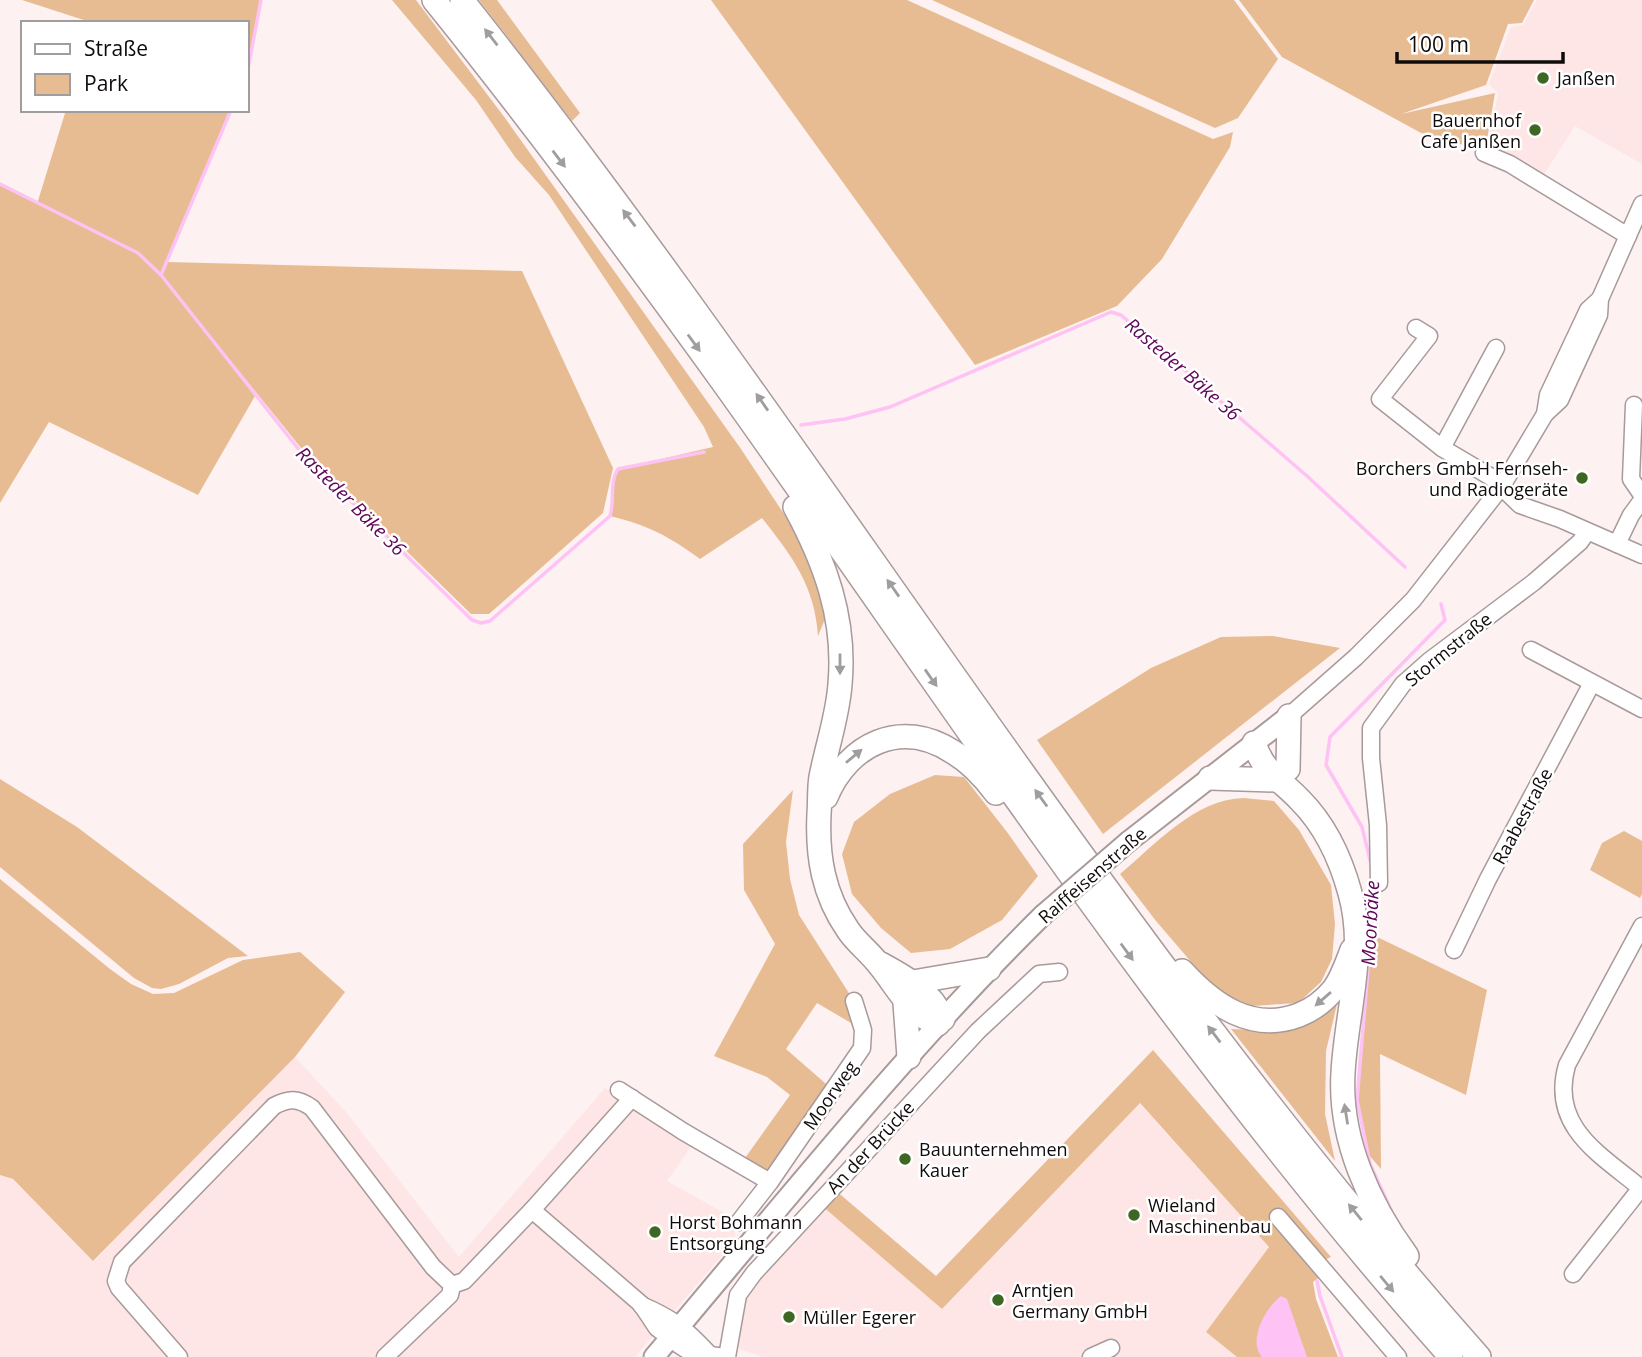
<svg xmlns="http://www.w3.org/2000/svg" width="1642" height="1357" viewBox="0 0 1642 1357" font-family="'Open Sans',sans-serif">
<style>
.built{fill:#fde6e5}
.green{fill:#e7bc92}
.water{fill:#fec2f5}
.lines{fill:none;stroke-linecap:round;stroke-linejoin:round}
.stream{stroke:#fec2f5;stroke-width:3.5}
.minor-casing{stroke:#a89a9a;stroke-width:19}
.major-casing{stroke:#a89a9a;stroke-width:23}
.highway-casing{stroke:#a89a9a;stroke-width:26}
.minor{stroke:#fff;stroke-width:16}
.major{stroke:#fff;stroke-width:19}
.highway{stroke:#fff;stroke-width:23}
.major-bridge-casing{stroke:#a89a9a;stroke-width:23;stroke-linecap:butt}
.major-bridge{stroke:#fff;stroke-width:19}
.oneway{fill:#9f9d9d}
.poi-dot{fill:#3d6723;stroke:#fff;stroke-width:2.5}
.labels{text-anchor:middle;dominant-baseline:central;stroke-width:5;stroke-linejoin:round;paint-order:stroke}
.poi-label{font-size:18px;fill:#100b0b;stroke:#fff;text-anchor:start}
.street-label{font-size:18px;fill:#100b0b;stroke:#fff}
.water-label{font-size:19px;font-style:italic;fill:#5f0658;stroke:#fff}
</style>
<rect width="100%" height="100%" fill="#fdf1f1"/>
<g class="built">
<polygon points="1537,0 1642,0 1642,164 1575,126 1541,179 1487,151 1498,93 1489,84 1511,27 1523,25"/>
<polygon points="295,1057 346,1112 459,1257 605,1088 695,1141 667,1181 735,1219 735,1240 635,1357 0,1357 0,1175 12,1179 94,1261"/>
<polygon points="1139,1103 1269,1247 1206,1332 1237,1357 763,1357 740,1349 734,1338 743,1296 821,1205 942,1309"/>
</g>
<g class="green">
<polygon points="22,0 261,0 247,74 247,23 93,23"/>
<path d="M392,0H416L505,118L741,449L813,558L827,614L818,636C815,586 792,556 762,518L700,559C669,536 647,525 610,516C615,500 609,483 618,469L713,447L704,427L549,195L515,157L476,100Z"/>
<polygon points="479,0 497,0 580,113 572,121"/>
<polygon points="711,0 907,0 1213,139 1233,132 1230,147 1162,259 1117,306 975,365"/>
<polygon points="932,0 1234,0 1278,59 1238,118 1215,128"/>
<polygon points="1239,0 1534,0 1522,23 1508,24 1486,85 1401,114 1495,93 1485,151 1421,133 1282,57"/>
<polygon points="66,110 231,110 167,262 522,271 613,468 603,513 489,614 471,614 301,448 196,318 255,396 198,495 49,422 0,503 0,184 37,204"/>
<polygon points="1273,636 1340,648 1103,834 1037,740 1151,668 1221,637"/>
<polygon points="935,775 964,777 1007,832 1038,876 1002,920 950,949 911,953 881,928 852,894 842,854 854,822 890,794"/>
<polygon points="0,779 77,827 248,956 228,958 179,984 161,989 152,988 134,978 0,867"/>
<polygon points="793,790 786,842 790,879 799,915 854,1001 863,1030 817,1003 786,1049 833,1090 770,1182 740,1165 790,1095 767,1077 714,1056 775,944 744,890 743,844"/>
<path d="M1244,798L1274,801L1299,830L1331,885L1335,924L1332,959L1321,982L1298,1003L1252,1006L1228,996L1205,978L1156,921L1120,874C1156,844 1195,799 1244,798Z"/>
<polygon points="1624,831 1642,841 1642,894 1640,898 1590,870 1602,843"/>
<polygon points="0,879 110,969 131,984 153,994 174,993 243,960 300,952 345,992 295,1057 93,1261 13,1179 0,1175"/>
<polygon points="1371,934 1487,990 1466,1095 1380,1054 1381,1169 1368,1154 1357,1100"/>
<polygon points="1338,1000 1326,1051 1325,1114 1335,1161 1231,1029 1259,1030"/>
<polygon points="1153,1050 1331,1257 1314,1265 1322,1275 1313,1282 1316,1299 1338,1357 1237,1357 1206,1332 1269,1247 1140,1103 942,1309 821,1205 835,1190 936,1276"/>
</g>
<path class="water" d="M1281,1296L1287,1299L1307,1357H1262C1247,1341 1266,1307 1281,1296Z"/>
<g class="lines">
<g class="stream">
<polyline points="247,74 261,0"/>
<path d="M0,184L138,253L161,275L300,451L472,620L481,623L490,621L610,516C615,500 609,483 618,469L704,452"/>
<polyline points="161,275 231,110"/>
<polyline points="801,425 845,419 890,407 1111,312 1121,315 1307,476 1405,567"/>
<polyline points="1372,868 1362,827 1326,765 1330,737 1445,620 1441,604"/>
<polyline points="1375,886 1357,1100 1370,1164 1391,1210"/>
<polyline points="1317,1281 1320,1296 1342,1357"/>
</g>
<defs>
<g id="minor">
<polyline points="1484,153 1510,164 1628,236"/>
<polyline points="1416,328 1429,336 1380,399 1442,448 1491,477 1520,505 1560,519 1642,555"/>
<polyline points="1634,405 1631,479 1642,495"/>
<polyline points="1545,414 1548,395 1588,310 1600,299"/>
<polyline points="1442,448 1496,348"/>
<polyline points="1617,544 1631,515 1642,500"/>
<polyline points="1531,650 1642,709"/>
<polyline points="1289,716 1356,657 1413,600 1502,486 1545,414 1560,400 1599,315 1600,299 1642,204"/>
<polyline points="1379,883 1378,825 1371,758 1371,728 1403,684 1429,661 1534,582 1580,542 1587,532"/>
<path d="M1642,926L1567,1065C1549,1127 1601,1155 1642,1189"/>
<polyline points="1454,950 1488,879 1592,683"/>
<polyline points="619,1090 684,1132 770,1182"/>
<polyline points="532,1210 641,1304 657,1328 679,1345 690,1352 724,1357"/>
<polyline points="1278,1217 1398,1357"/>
<polyline points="739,1222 770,1182 862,1048 863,1030 854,1001"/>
<polyline points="1573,1274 1641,1188"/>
<polyline points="452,1285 464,1281 532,1210 632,1098"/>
<path d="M641,1305C672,1318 686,1329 709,1354"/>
<path d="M179,1357L119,1288L116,1281L122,1262L274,1106C289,1098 298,1098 312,1108L433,1267L452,1285L450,1295L385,1357"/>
<polyline points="727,1357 738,1295 754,1273 978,1031 1039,974 1059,972"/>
<polyline points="1091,1357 1111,1348"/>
</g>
<g id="major">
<polyline points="1129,841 1289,716"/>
<path d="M654,1357C780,1208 904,1052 1043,915"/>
</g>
<g id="highway">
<path d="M434,0C534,124 629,252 722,381C958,711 1180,1053 1451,1357"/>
<path d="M462,0C813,443 1103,933 1479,1357"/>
<path d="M795,507C825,562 846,619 840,684C838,715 827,746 821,777C819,789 820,802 819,814C817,856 823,894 848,930C856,942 867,950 876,961C897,985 906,1012 938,1024"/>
<path d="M1254,743C1263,772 1281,780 1300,800C1325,825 1341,860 1350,893C1367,953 1346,1013 1343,1073C1339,1139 1369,1204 1407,1256"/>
<polyline points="1288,769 1289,716"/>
<polyline points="1210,778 1276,780"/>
<path d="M826,797C848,744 901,718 953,752C970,762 984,777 996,793"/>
<path d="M881,964C905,977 932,992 943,1019"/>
<path d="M1182,971C1213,1005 1252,1033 1299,1015C1312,1010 1325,1000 1334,989C1342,978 1347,963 1352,950"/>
<polyline points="913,982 989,969"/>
<polyline points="905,1003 909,1057"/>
</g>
</defs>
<use href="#minor" class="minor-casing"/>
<use href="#major" class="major-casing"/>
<use href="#highway" class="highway-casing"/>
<use href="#minor" class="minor"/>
<use href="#major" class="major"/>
<use href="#highway" class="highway"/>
<defs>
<polyline id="major-bridge" points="1043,915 1129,841"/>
</defs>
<use href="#major-bridge" class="major-bridge-casing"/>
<use href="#major-bridge" class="major-bridge"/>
</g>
<defs><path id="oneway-solid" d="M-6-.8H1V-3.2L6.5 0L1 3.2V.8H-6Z" transform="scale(1.75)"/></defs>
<g class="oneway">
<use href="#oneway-solid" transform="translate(491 37) rotate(-128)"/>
<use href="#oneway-solid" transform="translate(559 159) rotate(53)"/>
<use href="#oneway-solid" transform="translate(629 218) rotate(-127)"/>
<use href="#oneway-solid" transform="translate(694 343) rotate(54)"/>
<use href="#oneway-solid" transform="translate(762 402) rotate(-125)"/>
<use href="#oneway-solid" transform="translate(893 588) rotate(-125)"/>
<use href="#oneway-solid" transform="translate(840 664) rotate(90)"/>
<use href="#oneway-solid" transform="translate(931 678) rotate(55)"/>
<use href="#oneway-solid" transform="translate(854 756) rotate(-40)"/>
<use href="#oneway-solid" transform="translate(1041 798) rotate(-126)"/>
<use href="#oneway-solid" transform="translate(1127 952) rotate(54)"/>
<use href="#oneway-solid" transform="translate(1323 999) rotate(139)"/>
<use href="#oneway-solid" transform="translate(1214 1034) rotate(-127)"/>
<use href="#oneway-solid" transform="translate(1346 1114) rotate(-99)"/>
<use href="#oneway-solid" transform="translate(1355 1212) rotate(-129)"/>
<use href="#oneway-solid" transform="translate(1387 1284) rotate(50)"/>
</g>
<g class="poi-dot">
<circle cx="1543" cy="78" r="7"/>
<circle cx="1535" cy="130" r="7"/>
<circle cx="1582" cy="478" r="7"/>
<circle cx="905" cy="1159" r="7"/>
<circle cx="1134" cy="1215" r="7"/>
<circle cx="655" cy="1232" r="7"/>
<circle cx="998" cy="1300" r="7"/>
<circle cx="789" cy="1317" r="7"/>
</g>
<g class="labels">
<g class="poi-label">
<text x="1557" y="78">Janßen</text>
<text x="1521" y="120" text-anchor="end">Bauernhof<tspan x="1521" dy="21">Cafe Janßen</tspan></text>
<text x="1568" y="468" text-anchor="end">Borchers GmbH Fernseh-<tspan x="1568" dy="21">und Radiogeräte</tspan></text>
<text x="919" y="1149">Bauunternehmen<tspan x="919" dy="21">Kauer</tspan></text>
<text x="1148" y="1205">Wieland<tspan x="1148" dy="21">Maschinenbau</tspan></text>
<text x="669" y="1222">Horst Bohmann<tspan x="669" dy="21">Entsorgung</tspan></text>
<text x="1012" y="1290">Arntjen<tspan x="1012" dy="21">Germany GmbH</tspan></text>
<text x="803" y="1317">Müller Egerer</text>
</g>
<g class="street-label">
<text transform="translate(1448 649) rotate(-39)">Stormstraße</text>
<text transform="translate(1522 816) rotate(-62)">Raabestraße</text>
<text transform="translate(1092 875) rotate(-41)">Raiffeisenstraße</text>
<text transform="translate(830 1095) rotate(-55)">Moorweg</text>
<text transform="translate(870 1147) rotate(-47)">An der Brücke</text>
</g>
<g class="water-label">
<text transform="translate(1183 369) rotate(41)">Rasteder Bäke 36</text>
<text transform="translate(351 501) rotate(45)">Rasteder Bäke 36</text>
<text transform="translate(1370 923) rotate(-87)">Moorbäke</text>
</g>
</g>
<rect x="21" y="21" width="228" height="91" fill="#ffffff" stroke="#9f9d9d" stroke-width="2"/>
<rect x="35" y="44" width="35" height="10" fill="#ffffff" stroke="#9f9d9d" stroke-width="2"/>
<text x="84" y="56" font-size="21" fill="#100b0b">Straße</text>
<rect x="35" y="74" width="35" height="21" fill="#e7bc92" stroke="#9f9d9d" stroke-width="2"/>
<text x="84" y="91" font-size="21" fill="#100b0b">Park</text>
<path d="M1397 52v10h166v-10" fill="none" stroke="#100b0b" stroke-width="3.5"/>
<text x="1408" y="52" font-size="21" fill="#100b0b" stroke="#ffffff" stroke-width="5" paint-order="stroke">100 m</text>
</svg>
